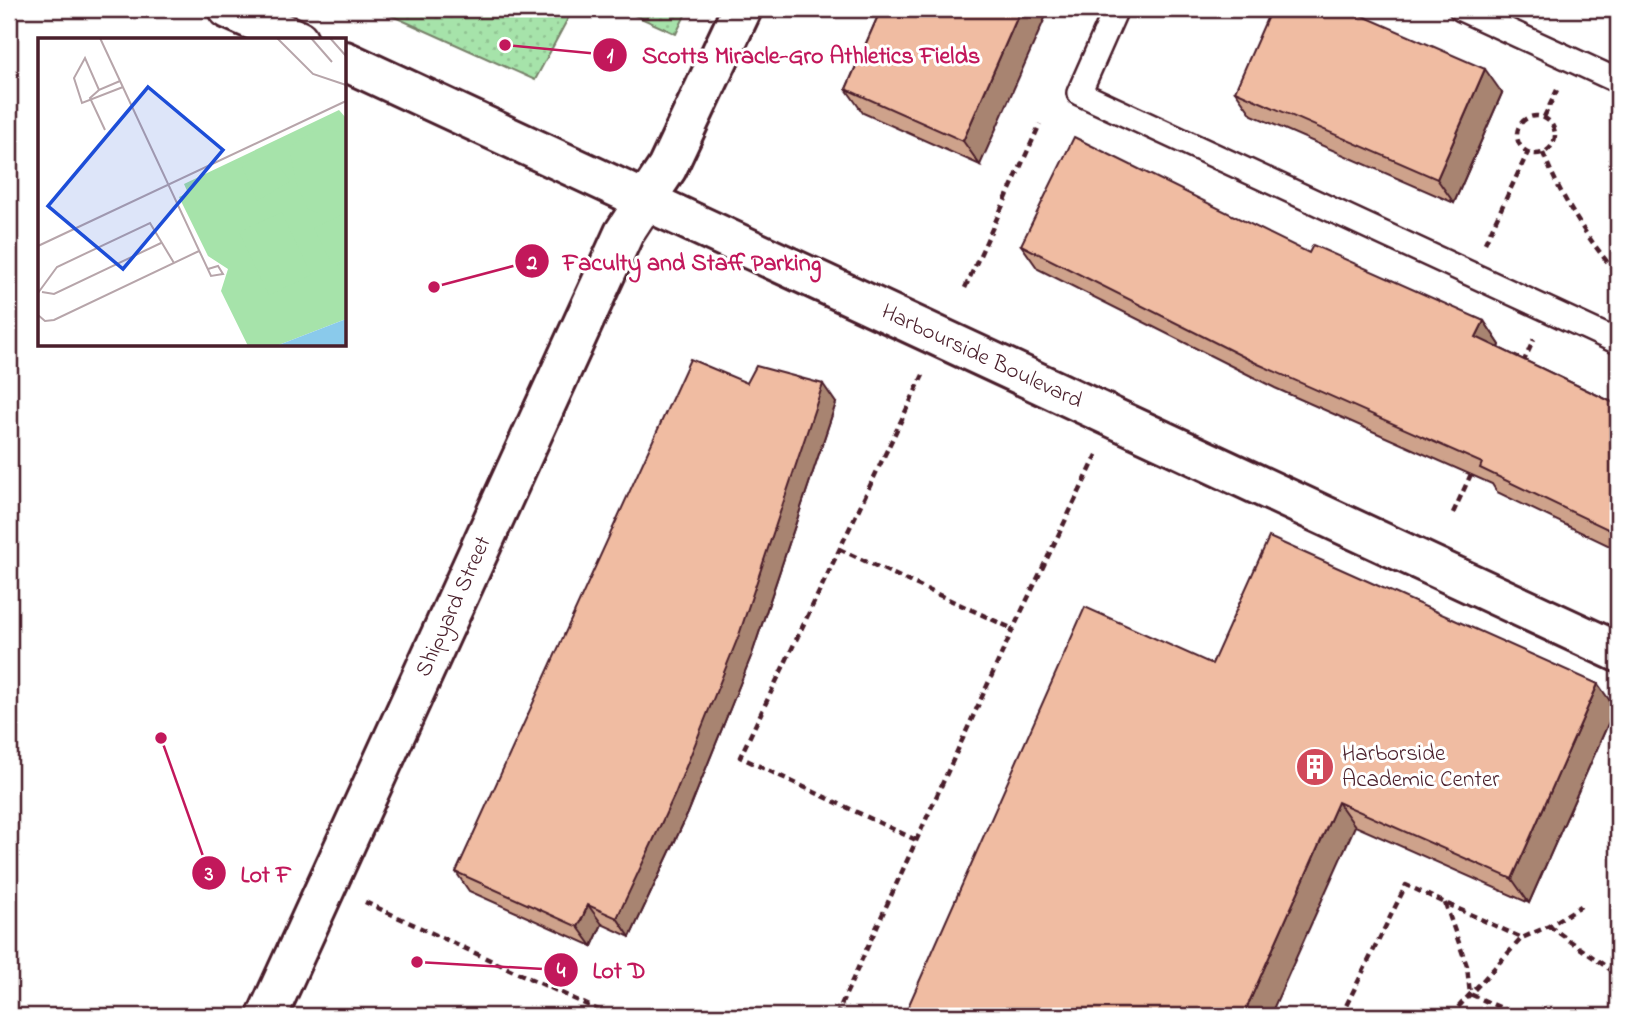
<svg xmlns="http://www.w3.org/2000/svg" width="1627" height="1025" viewBox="0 0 1627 1025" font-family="'Indie Flower',sans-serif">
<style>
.green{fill:url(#green-dots);stroke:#78816a;stroke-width:2}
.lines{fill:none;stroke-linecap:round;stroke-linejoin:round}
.lane-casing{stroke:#4a1f2b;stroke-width:28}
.street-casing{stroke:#4a1f2b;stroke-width:44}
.secondary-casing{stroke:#4a1f2b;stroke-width:44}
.path{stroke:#4a1f2b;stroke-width:4.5;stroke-dasharray:7 5;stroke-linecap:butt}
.lane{stroke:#fff;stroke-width:23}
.street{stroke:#fff;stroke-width:38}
.secondary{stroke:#fff;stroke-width:38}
.wall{fill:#cea28b;stroke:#4a1f2b;stroke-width:2}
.shaded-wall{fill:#a88471;stroke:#4a1f2b;stroke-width:2}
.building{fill:#f0bca2;stroke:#4a1f2b;stroke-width:2}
.labels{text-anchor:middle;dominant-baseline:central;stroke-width:6;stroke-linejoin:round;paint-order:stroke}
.street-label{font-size:23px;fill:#4a1f2b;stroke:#fff}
.poi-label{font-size:23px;fill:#4a1f2b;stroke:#fff;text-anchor:start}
.inset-road{fill:none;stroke:#b7a5aa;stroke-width:2}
.view{fill:#1d4ed8;fill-opacity:0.15;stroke:#1d4ed8;stroke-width:3.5}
.inset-edge{fill:none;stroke:#4a1f2b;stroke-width:3.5}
.leader{fill:none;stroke:#c2185b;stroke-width:2.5}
.callout-dot{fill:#c2185b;stroke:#fff;stroke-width:2.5}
.mark-label{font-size:21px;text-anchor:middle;font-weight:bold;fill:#fff}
.callout-label{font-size:24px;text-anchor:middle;font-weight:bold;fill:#c2185b;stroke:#fff;stroke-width:6;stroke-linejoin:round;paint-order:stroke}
</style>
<defs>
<pattern id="green-dots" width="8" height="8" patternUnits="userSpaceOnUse" patternTransform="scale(1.75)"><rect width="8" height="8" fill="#a6e3aa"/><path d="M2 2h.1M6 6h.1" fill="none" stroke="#90c292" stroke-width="1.8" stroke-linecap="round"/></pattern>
</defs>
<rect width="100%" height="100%" fill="#fff"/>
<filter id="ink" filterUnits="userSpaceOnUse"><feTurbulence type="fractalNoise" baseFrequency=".0143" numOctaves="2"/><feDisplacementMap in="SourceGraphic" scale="14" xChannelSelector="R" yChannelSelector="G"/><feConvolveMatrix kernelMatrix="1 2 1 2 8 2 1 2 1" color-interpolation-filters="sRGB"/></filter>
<g filter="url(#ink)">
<g class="green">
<polygon points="377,9 573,9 535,80"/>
<polygon points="621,9 688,9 676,34"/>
</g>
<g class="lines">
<defs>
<g id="lane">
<polyline points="1116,9 1079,93 1618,342"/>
<polyline points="1461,9 1618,81"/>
</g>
<polyline id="street" points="645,201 667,168 742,9"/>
<g id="secondary">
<polyline points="228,9 298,40"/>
<path id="s1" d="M345,61L1618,652"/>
<path id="s2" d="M267,1016L624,233L645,201"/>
</g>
</defs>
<use href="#lane" class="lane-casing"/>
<use href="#street" class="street-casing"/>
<use href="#secondary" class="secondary-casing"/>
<g class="path">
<circle cx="1536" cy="135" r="19"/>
<polyline points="1544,117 1557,90"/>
<path d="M1543,153C1562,199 1586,237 1618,275"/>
<polyline points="1485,243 1528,152"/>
<polyline points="965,288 1040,124"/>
<polyline points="1523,363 1534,339"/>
<polyline points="1453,513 1472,472"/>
<polyline points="839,549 1013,629"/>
<polyline points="916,840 740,757 923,375"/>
<polyline points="365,902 611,1016"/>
<polyline points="1445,903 1467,966 1470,994 1519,1016"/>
<polyline points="1549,926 1618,975"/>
<polyline points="836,1016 1013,629 1097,455"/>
<polyline points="1341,1016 1406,885 1522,938"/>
<polyline points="1450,1016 1522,938 1549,926 1581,906"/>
</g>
<use href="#lane" class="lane"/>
<use href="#street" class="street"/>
<use href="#secondary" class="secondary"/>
</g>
<g class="wall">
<polygon points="881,9 980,165 863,113 846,89"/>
<polygon points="1235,91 1502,93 1454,203 1252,115"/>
<polygon points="1021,245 1309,253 1484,321 1500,345 1499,348 1618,405 1618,550 1497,492 1492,484 1275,388 1038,269"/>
<polygon points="747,383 836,403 752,654 688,813 630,937 602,924 592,946 469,891 456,872"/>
<polygon points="1212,664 1615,708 1529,903 1355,826"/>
</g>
<g class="shaded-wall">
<polygon points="1021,9 1049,9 980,165 963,141"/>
<polygon points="1485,69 1502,93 1454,203 1437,179"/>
<polygon points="1484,321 1500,345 1493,361 1476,337"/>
<polygon points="823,384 836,403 752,654 688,813 630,937 617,918"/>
<polygon points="1598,684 1615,708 1529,903 1512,879"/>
<polygon points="1338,802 1355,826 1270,1016 1243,1016"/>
<polygon points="588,905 602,924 592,946 578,927"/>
</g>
<g class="building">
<polygon points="881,9 1021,9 963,141 846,89"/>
<polygon points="1271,9 1347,9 1485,69 1437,179 1235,91"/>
<polygon points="1074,137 1309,253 1313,245 1484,321 1476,337 1618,405 1618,534 1480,468 1482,463 1258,364 1021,245"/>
<polygon points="690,359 747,383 756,366 823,384 739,635 675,794 617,918 588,905 578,927 456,872"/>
<polygon points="1269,537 1598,684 1512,879 1338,802 1243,1016 904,1016 1085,607 1212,664"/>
</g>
</g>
<defs>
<symbol id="building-disc" viewBox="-11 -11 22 22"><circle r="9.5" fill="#d1495b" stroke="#fff"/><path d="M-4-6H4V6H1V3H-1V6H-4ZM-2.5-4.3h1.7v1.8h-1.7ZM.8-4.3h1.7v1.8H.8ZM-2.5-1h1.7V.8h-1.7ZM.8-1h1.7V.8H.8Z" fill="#fff"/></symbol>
</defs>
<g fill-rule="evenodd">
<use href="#building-disc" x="1293" y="745" width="44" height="44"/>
</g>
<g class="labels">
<g class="street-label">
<text stroke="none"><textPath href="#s1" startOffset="702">Harbourside Boulevard</textPath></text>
<text stroke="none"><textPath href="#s2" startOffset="450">Shipyard Street</textPath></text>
</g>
<g class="poi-label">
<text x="1342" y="754">Harborside<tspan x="1342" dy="26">Academic Center</tspan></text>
</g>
</g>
<g transform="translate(38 38)">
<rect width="308" height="308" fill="#fff"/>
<path d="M301,72L308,80V281L238,308H210L183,253L190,231L170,218L141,159L150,155L146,146Z" fill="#a6e3aa"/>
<path d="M279,91L308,94V161L280,175L270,171L258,145L251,109ZM219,120L240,127L252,143L219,163L203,126ZM244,174L273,237L231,257L201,194ZM308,175V223L295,229L276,190Z" fill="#a6e3aa"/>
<path d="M308,281V308H238Z" fill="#8acaeb"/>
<path class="inset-road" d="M62,0L173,238L185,236L180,228L170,231M239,0L275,36L308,47M273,0L294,24M292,0L308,18M82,43L61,52L47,20L36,40L44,65L85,49M61,52L52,60L67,92M0,208L308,63M4,254L16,256L123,205M0,255L19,229L112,185L136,225M0,277L7,283L16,282L161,213"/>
<path class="view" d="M110,49L185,112L85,231L10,168Z"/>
<rect width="308" height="308" class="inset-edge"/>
</g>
<path class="leader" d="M505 45L610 55M434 287L532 261M161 738L209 873M417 962L561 970"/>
<g class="callout-dot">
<circle cx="505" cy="45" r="7"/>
<circle cx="434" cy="287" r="7"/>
<circle cx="161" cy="738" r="7"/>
<circle cx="417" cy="962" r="7"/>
<circle cx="610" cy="55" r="18"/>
<circle cx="532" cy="261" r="18"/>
<circle cx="209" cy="873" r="18"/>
<circle cx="561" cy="970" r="18"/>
</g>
<g class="mark-label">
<text x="610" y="62">1</text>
<text x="532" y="269">2</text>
<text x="209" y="880">3</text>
<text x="561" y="977">4</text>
</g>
<g class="callout-label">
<text x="811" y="63">Scotts Miracle-Gro Athletics Fields</text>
<text x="692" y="270">Faculty and Staff Parking</text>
<text x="266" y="882">Lot F</text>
<text x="619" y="978">Lot D</text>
</g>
<rect width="1627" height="1025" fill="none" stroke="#fff" stroke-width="35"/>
<rect x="18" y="18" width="1592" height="990" fill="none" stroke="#4a1f2b" stroke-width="2.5" filter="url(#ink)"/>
</svg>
